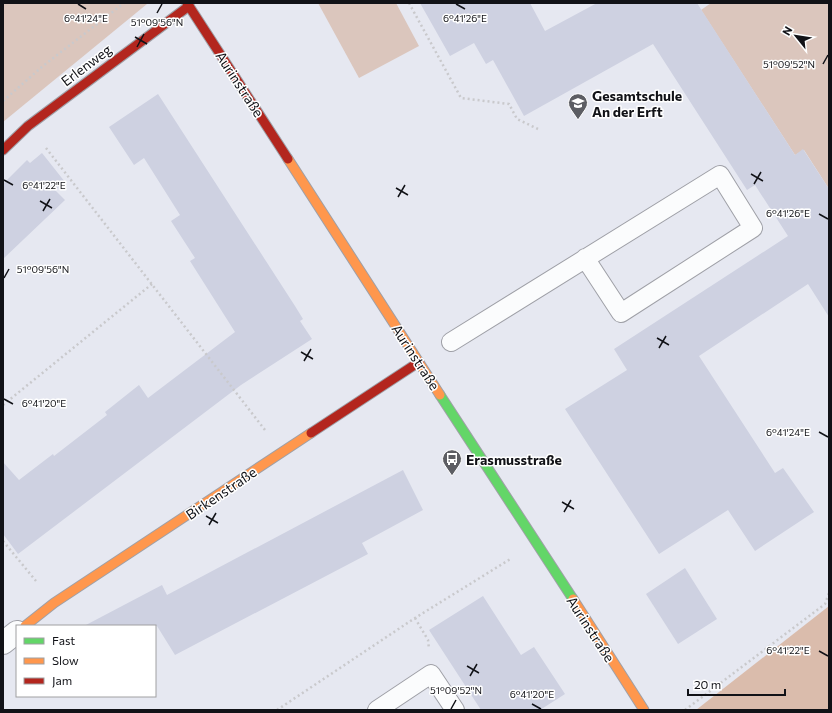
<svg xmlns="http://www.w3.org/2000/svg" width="832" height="713" viewBox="0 0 832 713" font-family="Commissioner,sans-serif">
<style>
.green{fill:#dbc6bd}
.forest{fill:#dabcac}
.building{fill:#ced1e1}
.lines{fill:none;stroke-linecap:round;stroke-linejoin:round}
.lane-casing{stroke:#9fa0a7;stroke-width:20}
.street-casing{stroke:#9fa0a7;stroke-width:24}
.fast-casing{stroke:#9fa0a7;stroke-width:11}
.slow-casing{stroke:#9fa0a7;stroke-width:11}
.jam-casing{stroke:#9fa0a7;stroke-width:11}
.path{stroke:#c9c9cc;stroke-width:2.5;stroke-dasharray:2 3;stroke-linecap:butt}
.lane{stroke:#fbfcfd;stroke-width:18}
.street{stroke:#fbfcfd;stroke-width:22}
.fast{stroke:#63d668;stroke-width:9}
.slow{stroke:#ff974d;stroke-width:9}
.jam{stroke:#b3261e;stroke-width:9}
.ticks{fill:none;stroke:#111217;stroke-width:1.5}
.labels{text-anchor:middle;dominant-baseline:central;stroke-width:3;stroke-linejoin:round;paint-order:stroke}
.street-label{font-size:14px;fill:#111217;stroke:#fff}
.poi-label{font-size:14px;font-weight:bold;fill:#111217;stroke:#fff;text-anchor:start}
.ticks-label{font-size:10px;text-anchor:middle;fill:#111217;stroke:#fff;stroke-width:3;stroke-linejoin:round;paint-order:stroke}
</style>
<rect width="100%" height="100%" fill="#e6e8f1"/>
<g class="green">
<polygon points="3,3 146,3 147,4 3,122"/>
<polygon points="318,3 396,3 419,46 359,78"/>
<polygon points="711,3 829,3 829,189 804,150 795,155 701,10"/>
</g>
<polygon class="forest" points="829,606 829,710 696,710"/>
<g class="building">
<polygon points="420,3 530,3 545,31 597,3 697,3 795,155 803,149 829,189 829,317 808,284 699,356 775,473 783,468 814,512 755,551 728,510 659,554 565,409 627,370 614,349 788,236 755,185 747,190 653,44 524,116 493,60 486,64 474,43 450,56"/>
<polygon points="158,94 295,306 303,319 300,321 312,339 241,385 18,554 3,534 3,462 19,480 53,454 54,456 107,415 105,412 139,385 148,398 235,332 190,261 195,258 171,221 180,215 144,158 134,165 109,127"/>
<polygon points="42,153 65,182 55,190 65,200 3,259 3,184 27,160 30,163"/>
<polygon points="403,470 423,510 362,543 368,554 175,655 157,626 84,626 162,585 167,595"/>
<polygon points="685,568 717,619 678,644 646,594"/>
<polygon points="483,596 521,655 534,647 565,694 540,710 481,710 429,630"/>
</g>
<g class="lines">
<defs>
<g id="lane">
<polyline points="451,342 720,175 753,228 621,313 585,258"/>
<polyline points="377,710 431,674 455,710"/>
</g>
<polyline id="street" points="3,643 17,632"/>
<polyline id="fast" points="440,395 573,599"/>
<g id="slow">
<polyline points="288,159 440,395"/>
<polyline points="573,599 644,710"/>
<polyline points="25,626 54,603 311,433"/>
</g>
<g id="jam">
<polyline points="187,3 288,159"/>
<polyline points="3,150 28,126 189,6"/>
<polyline points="311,433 419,362"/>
</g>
</defs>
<use href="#lane" class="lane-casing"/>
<use href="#street" class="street-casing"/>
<use href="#fast" class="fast-casing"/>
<use href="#slow" class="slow-casing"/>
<use href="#jam" class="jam-casing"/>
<g class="path">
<polyline points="409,3 461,98 509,104 517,119 538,129"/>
<polyline points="3,101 43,66 124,3"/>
<polyline points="46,148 265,430"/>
<polyline points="3,405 152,284"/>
<polyline points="3,541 36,581"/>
<polyline points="415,618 428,640 429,649"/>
<polyline points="277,710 415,618 512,558"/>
<polyline points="685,710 825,604 829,593"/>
</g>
<use href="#lane" class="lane"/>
<use href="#street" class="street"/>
<use href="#fast" class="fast"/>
<use href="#slow" class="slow"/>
<use href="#jam" class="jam"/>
</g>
<path class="ticks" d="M78,4L86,9M456,4L465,9M157,13L162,4M135,37L147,44M137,47L144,34M823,64L828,55M751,174L763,181M4,180L13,185M754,184L761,172M396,188L408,195M398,197L405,185M40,201L52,208M43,211L50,199M819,214L828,219M4,278L9,269M657,338L669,345M659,348L666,336M301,352L313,359M304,361L311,349M4,399L13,404M819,432L828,437M562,502L574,509M564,512L571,500M206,516L218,523M209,525L216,513M819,651L828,656M467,666L479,673M470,676L477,664M532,704L541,709M451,709L456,700"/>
<defs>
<symbol id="school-pin" viewBox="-11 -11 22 30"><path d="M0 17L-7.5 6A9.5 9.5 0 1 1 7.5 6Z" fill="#5c5d63" stroke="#fff"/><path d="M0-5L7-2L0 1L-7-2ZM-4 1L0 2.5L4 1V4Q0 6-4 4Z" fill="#fff"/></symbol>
<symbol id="bus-pin" viewBox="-11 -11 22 30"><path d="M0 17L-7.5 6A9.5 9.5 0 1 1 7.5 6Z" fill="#5c5d63" stroke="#fff"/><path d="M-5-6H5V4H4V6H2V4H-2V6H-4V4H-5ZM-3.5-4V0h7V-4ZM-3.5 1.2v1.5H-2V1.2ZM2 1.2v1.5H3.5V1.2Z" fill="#fff"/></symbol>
</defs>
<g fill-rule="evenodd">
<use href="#school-pin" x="567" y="92" width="22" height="30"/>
<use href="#bus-pin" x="441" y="448" width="22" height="30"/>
</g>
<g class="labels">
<g class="street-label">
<text transform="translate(86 65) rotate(-37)">Erlenweg</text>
<text transform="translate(240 84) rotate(57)">Aurinstraße</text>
<text transform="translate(416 357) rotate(57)">Aurinstraße</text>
<text transform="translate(221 493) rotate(-34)">Birkenstraße</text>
<text transform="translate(591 629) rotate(57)">Aurinstraße</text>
</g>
<g class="poi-label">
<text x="592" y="95">Gesamtschule<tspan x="592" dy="16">An der Erft</tspan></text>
<text x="466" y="459">Erasmusstraße</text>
</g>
</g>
<g class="ticks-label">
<text x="86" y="22">6°41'24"E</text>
<text x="465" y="22">6°41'26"E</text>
<text x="157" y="26">51°09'56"N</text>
<text x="789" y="68">51°09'52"N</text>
<text x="44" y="189">6°41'22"E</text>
<text x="788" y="217">6°41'26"E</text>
<text x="43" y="273">51°09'56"N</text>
<text x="44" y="407">6°41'20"E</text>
<text x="788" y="436">6°41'24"E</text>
<text x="788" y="654">6°41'22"E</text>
<text x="456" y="694">51°09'52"N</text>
<text x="532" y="698">6°41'20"E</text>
</g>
<rect width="832" height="713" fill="none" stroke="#111217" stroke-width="8"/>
<rect x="16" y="625" width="140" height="72" fill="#ffffff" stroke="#a0a0a2"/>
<rect x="24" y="638" width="20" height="6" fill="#63d668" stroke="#a0a0a2"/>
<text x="52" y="645" font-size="12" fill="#111217">Fast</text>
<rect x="24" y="658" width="20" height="6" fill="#ff974d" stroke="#a0a0a2"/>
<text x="52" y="665" font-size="12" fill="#111217">Slow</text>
<rect x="24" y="678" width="20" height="6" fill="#b3261e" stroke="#a0a0a2"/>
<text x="52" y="685" font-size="12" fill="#111217">Jam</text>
<g transform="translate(796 36) rotate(300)" stroke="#ffffff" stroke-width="3" paint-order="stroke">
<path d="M0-3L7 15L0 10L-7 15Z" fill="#111217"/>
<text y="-6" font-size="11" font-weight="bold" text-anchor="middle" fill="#111217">N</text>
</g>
<path d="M688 689v6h97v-6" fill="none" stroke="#111217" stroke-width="2"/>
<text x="694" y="689" font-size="12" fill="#111217" stroke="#ffffff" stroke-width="3" paint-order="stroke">20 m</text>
</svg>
